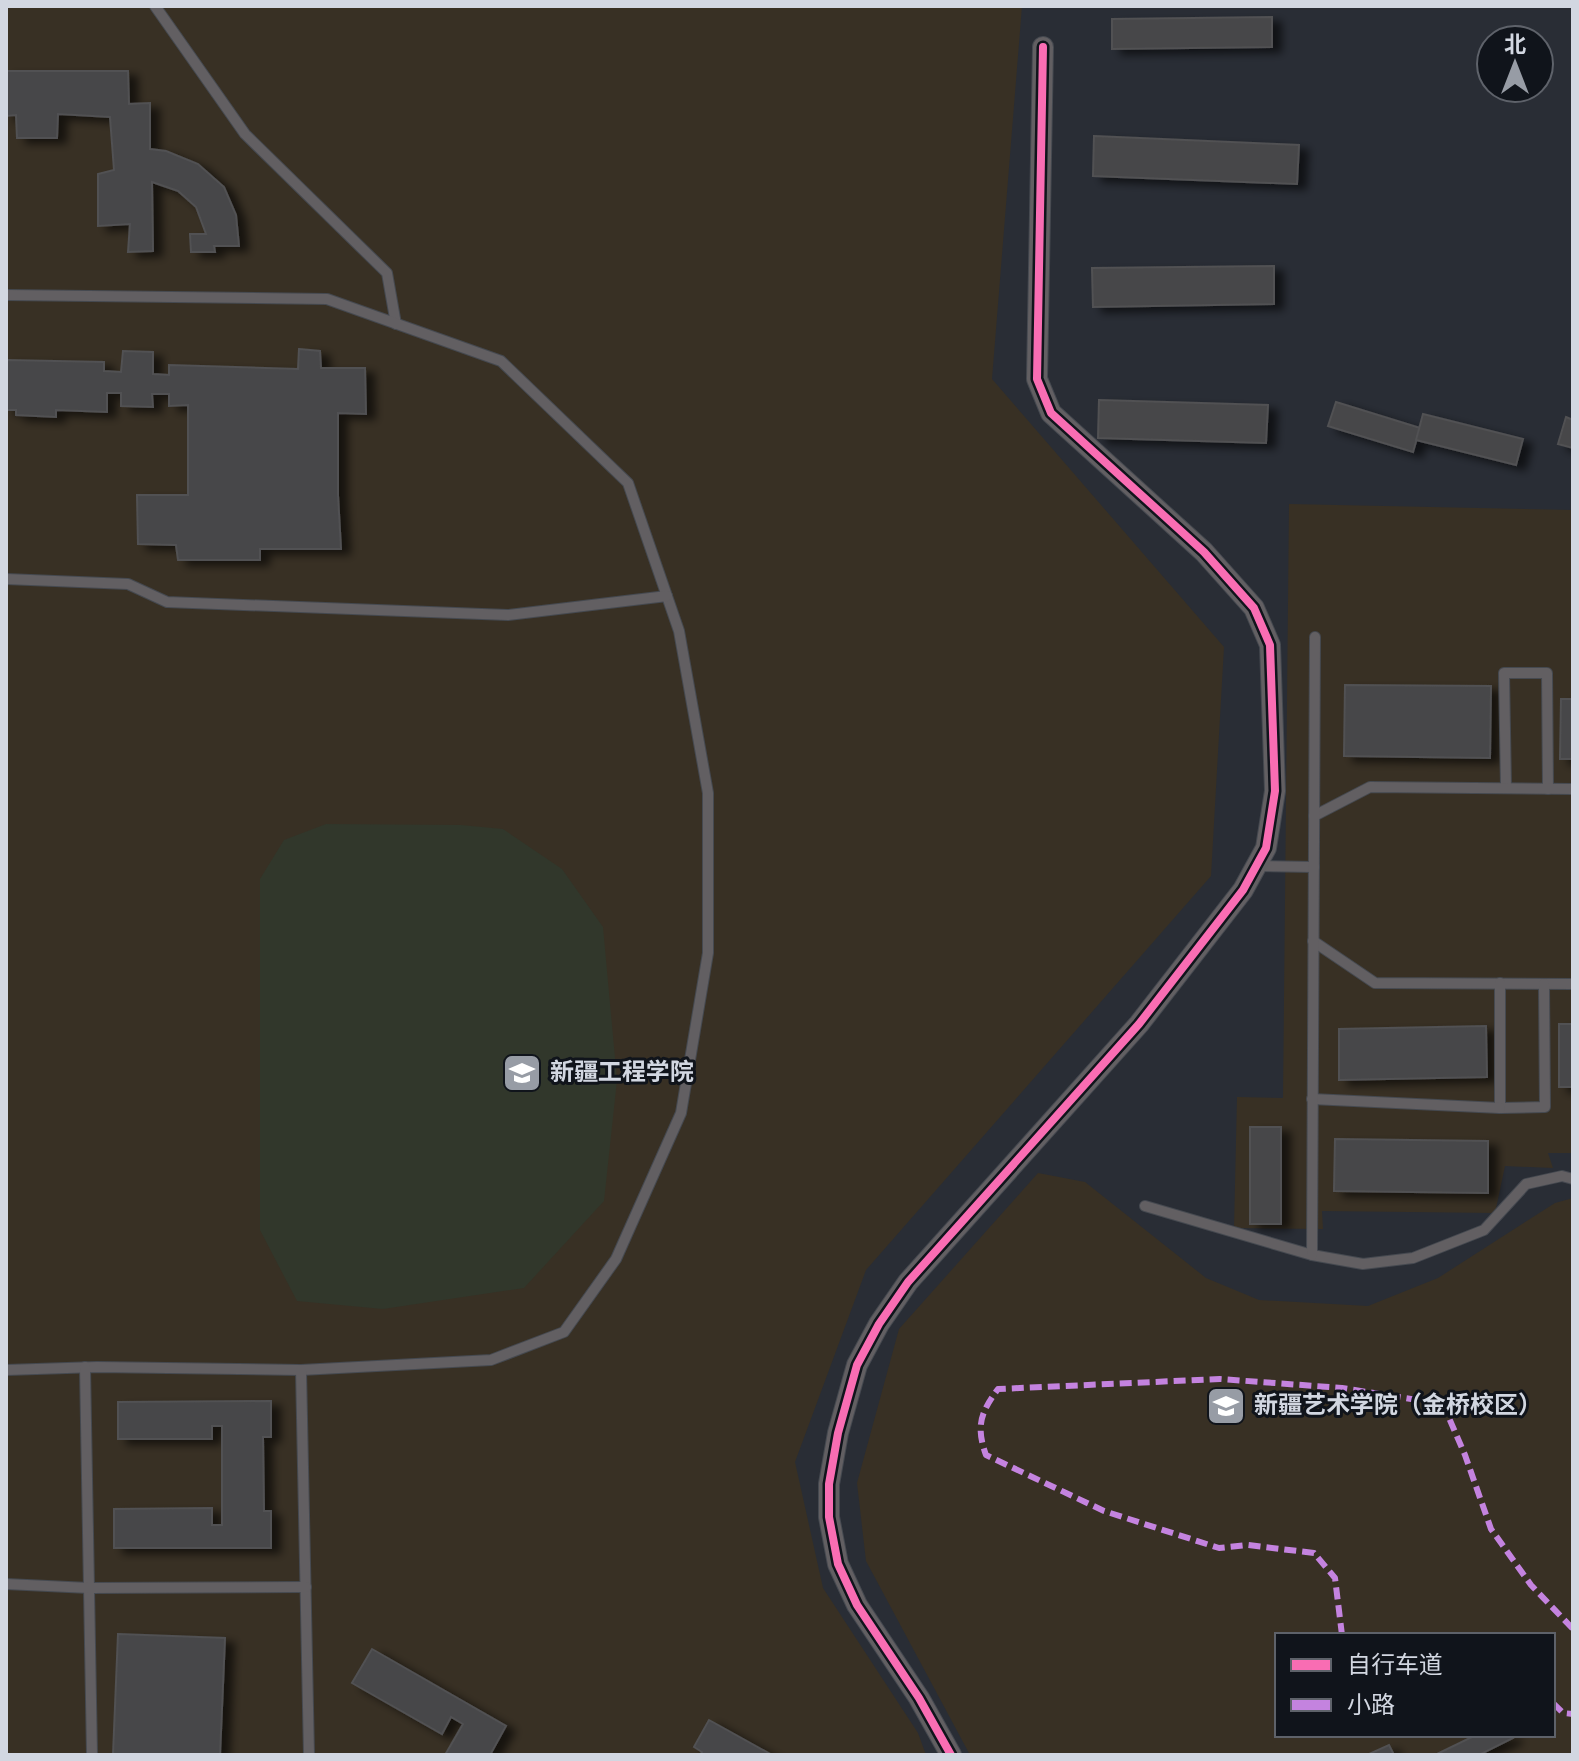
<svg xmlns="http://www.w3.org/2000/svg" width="1579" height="1761" viewBox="0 0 1579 1761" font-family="Spectral,'Noto Sans SC',serif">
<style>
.education{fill:#383024;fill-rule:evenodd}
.green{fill:#31372b}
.building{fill:#474749;stroke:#515153;stroke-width:2;filter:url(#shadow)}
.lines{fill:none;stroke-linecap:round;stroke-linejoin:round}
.lane-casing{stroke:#454950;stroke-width:12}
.street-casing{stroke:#454950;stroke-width:22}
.lane{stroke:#625f62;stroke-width:10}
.street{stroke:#625f62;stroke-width:20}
.quiet{stroke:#c483df;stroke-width:6;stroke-dasharray:12 6;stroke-linecap:butt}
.cycleway-casing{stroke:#10141b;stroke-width:13}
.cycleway{stroke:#f96db3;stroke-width:8}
.labels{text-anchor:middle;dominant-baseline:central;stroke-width:6;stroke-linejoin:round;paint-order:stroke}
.poi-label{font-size:24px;font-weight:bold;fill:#d2d7e1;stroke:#10141b;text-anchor:start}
</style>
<defs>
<filter id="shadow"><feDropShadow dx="9" dy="5" stdDeviation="4" flood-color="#0009"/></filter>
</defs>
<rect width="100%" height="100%" fill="#292d35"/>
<g class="education">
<polygon points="6,6 1022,6 992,379 1224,647 1211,876 866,1270 795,1462 823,1588 918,1733 926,1755 6,1755"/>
<polygon points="1289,504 1573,510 1573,1153 1548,1153 1553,1168 1505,1166 1495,1213 1322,1211 1323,1229 1234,1228 1237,1097 1283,1098"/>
<path d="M1038,1173L1085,1182L1206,1278L1259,1300L1368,1306L1438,1278L1555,1203L1573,1198V1755H970L866,1561L857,1483L899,1329ZM1277,1635H1553V1735H1277Z"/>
</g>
<polygon class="green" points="326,824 461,825 503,829 562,869 603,927 617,1080 604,1201 524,1288 383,1309 297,1301 260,1230 260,879 284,840"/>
<g class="building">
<polygon points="1272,17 1272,47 1112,49 1112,19"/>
<polygon points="6,71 128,71 129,104 150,103 150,149 166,151 198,164 224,187 236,215 239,246 214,246 215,252 191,252 190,234 206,234 196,207 178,191 152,182 153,251 128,252 130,224 98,226 98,174 114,170 110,117 58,114 57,138 17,138 16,115 6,116"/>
<polygon points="1094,136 1299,145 1297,184 1093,176"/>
<polygon points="1274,266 1274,304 1093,307 1092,268"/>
<polygon points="299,349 320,351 321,368 365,368 366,414 338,413 338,495 341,549 260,549 260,560 178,560 176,545 138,544 137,495 188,495 188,405 169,406 169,394 152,394 153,407 121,406 121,393 107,393 107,412 56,410 56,417 16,415 16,410 6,410 6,360 104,362 104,371 121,372 123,351 153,352 153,374 169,375 169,365 298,369"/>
<polygon points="1099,400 1268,405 1266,443 1098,438"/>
<polygon points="1336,402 1420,428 1413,452 1328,426"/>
<polygon points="1423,414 1523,439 1516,465 1416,440"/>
<polygon points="1566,417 1573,420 1573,448 1558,444"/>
<polygon points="1345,685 1491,686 1490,758 1344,756"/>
<polygon points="1561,699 1573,699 1573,759 1560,759"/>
<rect x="1559" y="1024" width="14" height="63"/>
<polygon points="1486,1026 1487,1077 1339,1080 1339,1029"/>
<rect x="1250" y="1127" width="31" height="97"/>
<polygon points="1335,1139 1488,1141 1488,1193 1334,1191"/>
<polygon points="271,1401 271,1437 263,1437 264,1511 271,1511 271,1548 114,1548 114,1509 212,1508 212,1525 222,1525 222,1426 212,1426 212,1439 118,1439 118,1402"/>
<polygon points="118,1634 225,1638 220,1755 113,1755"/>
<polygon points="372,1649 506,1726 490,1755 445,1755 463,1724 451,1717 442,1734 352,1683"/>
<polygon points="709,1720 772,1755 700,1755 702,1752 694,1747"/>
<polygon points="1476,1735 1512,1735 1513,1738 1479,1755 1435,1755"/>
<polygon points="1389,1745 1394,1755 1367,1755"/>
</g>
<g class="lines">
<defs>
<g id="lane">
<polyline points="155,6 245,134 387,273 396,324"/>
<polyline points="6,295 327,299 501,361 628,483 679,631 708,793 708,953 681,1113 616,1259 564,1332 491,1360 301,1370 97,1367 6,1370"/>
<polyline points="6,579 128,584 167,602 508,615 667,596"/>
<polyline points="1506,788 1504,673 1547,673 1548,789"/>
<polyline points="1314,816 1370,787 1573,789"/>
<polyline points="1257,866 1314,867"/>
<polyline points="1313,941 1375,983 1573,984"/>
<polyline points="1500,983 1500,1108 1545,1107 1544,984"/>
<polyline points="1312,1099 1500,1108"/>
<polyline points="1145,1206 1312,1255 1363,1264 1413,1258 1484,1230 1526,1184 1562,1176 1573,1179"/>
<polyline points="1312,1255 1315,637"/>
<polyline points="85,1367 92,1755"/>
<polyline points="301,1370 309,1755"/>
<polyline points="6,1584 89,1588 306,1587"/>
</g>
<polyline id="street" points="951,1755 919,1698 857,1605 838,1564 829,1517 829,1484 838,1433 857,1365 879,1324 908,1282 1139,1024 1243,890 1266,848 1275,791 1270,645 1254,608 1204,552 1051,413 1037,379 1043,47"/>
</defs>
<use href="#lane" class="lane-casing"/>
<use href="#street" class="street-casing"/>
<use href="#lane" class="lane"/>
<use href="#street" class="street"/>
<g class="quiet">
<path d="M1342,1635L1335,1578L1314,1553L1248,1545L1219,1548L1104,1511L986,1455C976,1427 980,1413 998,1389L1220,1379L1342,1388L1443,1404L1465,1455L1491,1529L1531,1585L1573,1629"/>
<polyline points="1553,1703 1563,1713 1573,1714"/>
</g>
<defs>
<polyline id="cycleway" points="951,1755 919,1698 857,1605 838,1564 829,1517 829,1484 838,1433 857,1365 879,1324 908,1282 1139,1024 1243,890 1266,848 1275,791 1270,645 1254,608 1204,552 1051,413 1037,379 1043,47"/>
</defs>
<use href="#cycleway" class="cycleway-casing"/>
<use href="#cycleway" class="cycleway"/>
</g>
<defs>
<symbol id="university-square" viewBox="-11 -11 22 22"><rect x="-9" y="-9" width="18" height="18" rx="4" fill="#979ca5" stroke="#10141b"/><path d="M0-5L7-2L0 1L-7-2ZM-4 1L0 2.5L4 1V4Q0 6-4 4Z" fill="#fff"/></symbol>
</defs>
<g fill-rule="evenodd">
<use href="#university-square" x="500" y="1051" width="44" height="44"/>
<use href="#university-square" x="1204" y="1384" width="44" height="44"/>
</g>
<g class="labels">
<g class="poi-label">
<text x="550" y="1073">新疆工程学院</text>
<text x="1254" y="1406">新疆艺术学院（金桥校区）</text>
</g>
</g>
<rect width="1579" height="1761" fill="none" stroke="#d2d7e1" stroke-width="16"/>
<rect x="1275" y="1633" width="280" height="104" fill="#10141b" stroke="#5e626a" stroke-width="2"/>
<rect x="1291" y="1659" width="40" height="12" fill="#f96db3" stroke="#5e626a" stroke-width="2"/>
<text x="1347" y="1673" font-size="24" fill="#d2d7e1">自行车道</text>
<rect x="1291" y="1699" width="40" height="12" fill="#c483df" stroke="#5e626a" stroke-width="2"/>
<text x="1347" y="1713" font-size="24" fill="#d2d7e1">小路</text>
<g transform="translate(1515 64)"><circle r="38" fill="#10141b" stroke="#5e626a" stroke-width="2"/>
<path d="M0-6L14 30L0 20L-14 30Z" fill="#979ca5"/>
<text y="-12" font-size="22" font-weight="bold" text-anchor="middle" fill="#d2d7e1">北</text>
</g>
</svg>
